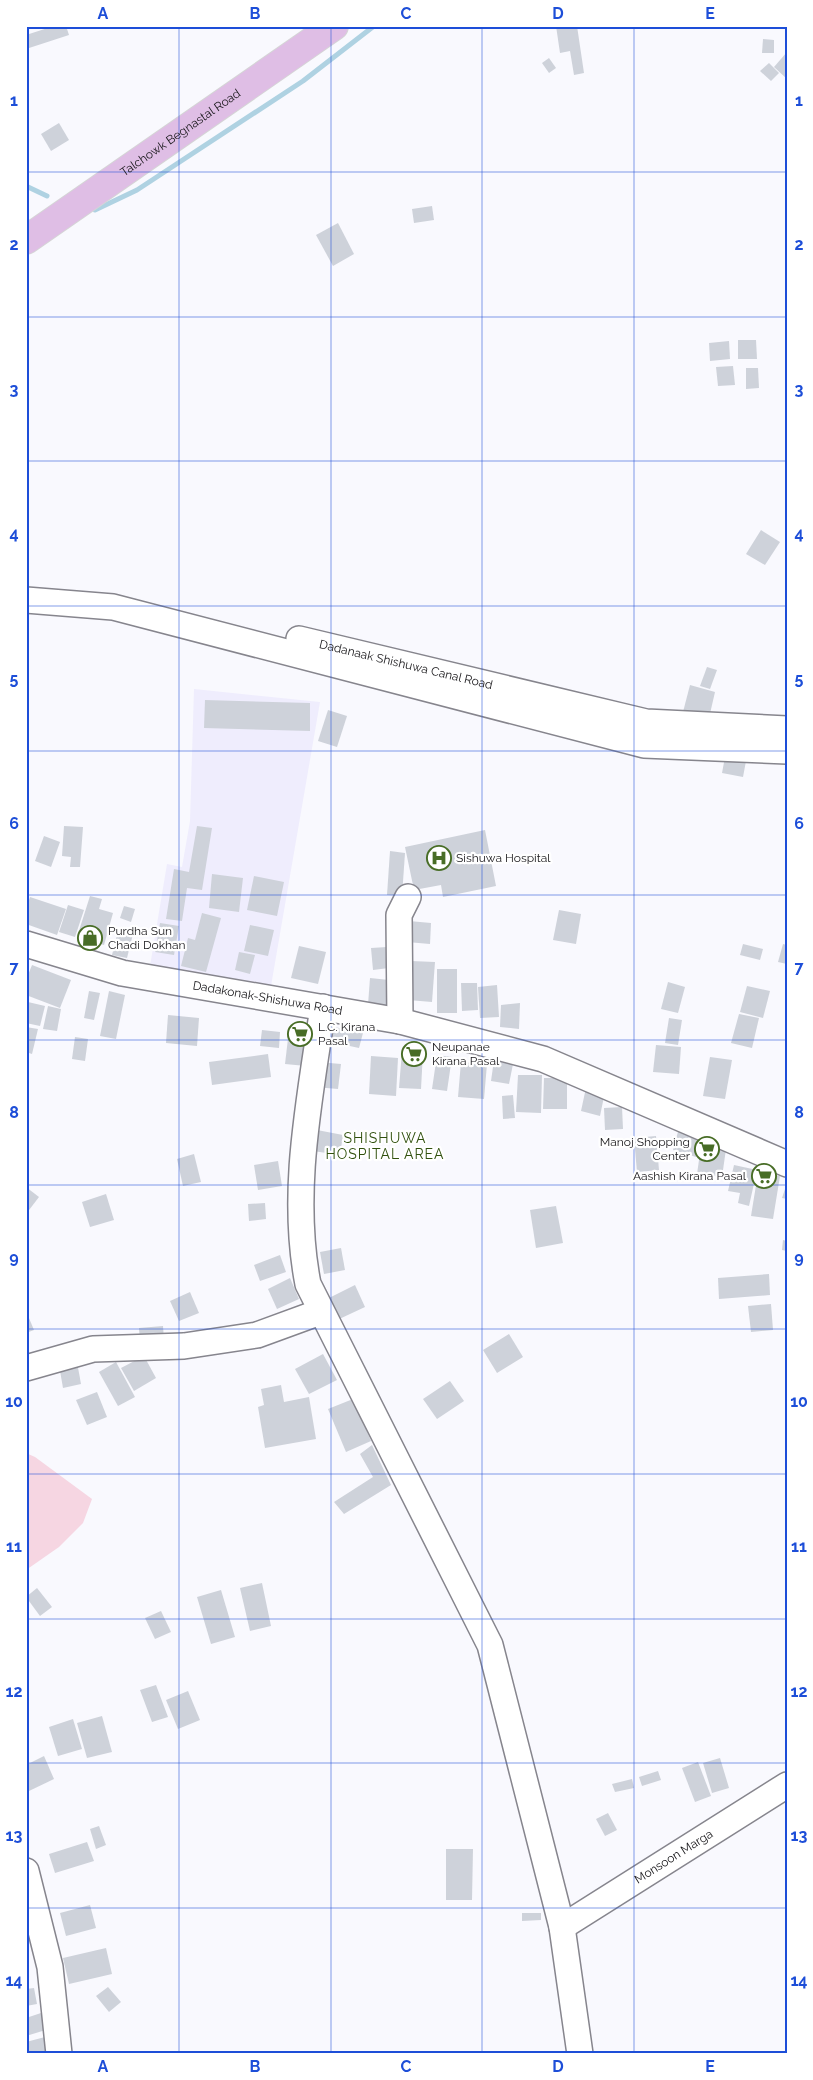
<svg xmlns="http://www.w3.org/2000/svg" width="813" height="2080" viewBox="0 0 813 2080" font-family="Raleway,sans-serif">
<style>
.built{fill:#efedfd}
.green{fill:#f6d6e2}
.lines{fill:none;stroke-linecap:round;stroke-linejoin:round}
.stream{stroke:#afd2e2;stroke-width:5}
.building{fill:#ced2da}
.minor-casing{stroke:#86858d;stroke-width:28}
.major-casing{stroke:#d5d5d6;stroke-width:30}
.minor{stroke:#fff;stroke-width:25}
.major{stroke:#dfbee5;stroke-width:28}
.grid{fill:none;stroke:#1d4ed8;stroke-width:1;stroke-opacity:0.55}
.labels{text-anchor:middle;dominant-baseline:central;stroke-width:4.5;stroke-linejoin:round;paint-order:stroke}
.street-label{font-size:12px;fill:#18171a;stroke:#fff}
.poi-label{font-size:12px;fill:#18171a;stroke:#fff;text-anchor:start}
.neighbourhood-label{font-size:14px;letter-spacing:1px;fill:#30500d;stroke:#fff}
.neatline{fill:none;stroke:#1d4ed8;stroke-width:2}
.grid-label{font-size:16px;text-anchor:middle;font-weight:bold;fill:#1d4ed8}
</style>
<rect width="100%" height="100%" fill="#f9f9fe"/>
<polygon class="built" points="194,689 320,702 271,986 150,966 167,864 182,867 190,821"/>
<polygon class="green" points="26,1453 35,1457 92,1499 83,1523 59,1547 26,1570"/>
<g class="lines">
<g class="stream">
<polyline points="26,186 47,196"/>
<polyline points="95,210 137,190 303,81 374,26"/>
</g>
</g>
<g class="building">
<polygon points="54,26 66,26 69,35 26,49 26,35"/>
<polygon points="556,26 577,26 584,73 574,75 570,51 560,53"/>
<polygon points="763,39 774,40 774,53 762,53"/>
<polygon points="787,52 787,79 774,67"/>
<polygon points="549,58 556,68 549,73 542,63"/>
<polygon points="769,63 779,73 771,81 760,71"/>
<polygon points="59,123 69,140 51,151 41,134"/>
<polygon points="432,206 434,220 414,223 412,209"/>
<polygon points="338,223 354,254 333,266 316,235"/>
<polygon points="738,340 756,340 757,359 738,359"/>
<polygon points="729,341 730,359 710,361 709,343"/>
<polygon points="733,366 735,385 718,386 716,367"/>
<polygon points="746,368 758,368 759,388 746,389"/>
<polygon points="761,530 780,542 765,565 746,554"/>
<polygon points="707,667 717,670 710,689 700,686"/>
<polygon points="690,685 715,692 709,718 683,712"/>
<polygon points="205,700 310,703 310,731 204,728"/>
<polygon points="328,710 347,716 337,747 318,741"/>
<polygon points="725,757 746,761 743,777 722,773"/>
<polygon points="64,826 83,827 80,867 70,867 71,857 62,856"/>
<polygon points="197,826 212,828 202,890 187,888 182,921 166,919 174,869 189,872"/>
<polygon points="485,830 496,886 443,897 441,885 414,890 405,847"/>
<polygon points="44,836 60,842 51,867 35,861"/>
<polygon points="390,851 405,853 402,896 387,895"/>
<polygon points="212,874 243,878 239,912 209,908"/>
<polygon points="254,876 284,882 277,916 247,910"/>
<polygon points="90,896 102,899 99,909 113,913 104,945 77,937"/>
<polygon points="30,897 66,909 57,935 26,924 26,909"/>
<polygon points="68,905 84,910 75,937 59,932"/>
<polygon points="124,906 135,909 131,922 120,918"/>
<polygon points="559,910 581,914 576,944 553,940"/>
<polygon points="202,913 221,918 206,972 181,966 188,938 195,940"/>
<polygon points="409,921 431,923 430,944 407,942"/>
<polygon points="160,923 179,926 174,955 155,952"/>
<polygon points="250,925 274,930 268,956 244,951"/>
<polygon points="118,931 133,934 127,958 112,955"/>
<polygon points="743,944 763,949 760,960 740,955"/>
<polygon points="783,944 787,945 787,964 778,962"/>
<polygon points="299,946 326,952 318,984 291,978"/>
<polygon points="387,947 389,968 373,970 371,948"/>
<polygon points="239,952 255,955 250,974 235,970"/>
<polygon points="411,961 435,962 432,1002 408,1000"/>
<polygon points="32,965 71,980 60,1008 26,995 26,980"/>
<rect x="437" y="969" width="20" height="44"/>
<polygon points="370,978 389,980 387,1006 368,1005"/>
<polygon points="668,982 685,987 678,1013 661,1009"/>
<polygon points="461,983 477,983 478,1010 462,1011"/>
<polygon points="497,985 499,1017 480,1018 478,987"/>
<polygon points="747,986 770,991 763,1018 740,1012"/>
<polygon points="89,991 100,993 94,1020 84,1018"/>
<polygon points="109,991 125,995 116,1039 100,1036"/>
<polygon points="28,1002 45,1006 40,1026 26,1023"/>
<polygon points="520,1003 519,1029 500,1027 501,1005"/>
<polygon points="48,1006 61,1009 57,1031 43,1029"/>
<polygon points="739,1014 759,1018 752,1048 731,1043"/>
<polygon points="168,1015 199,1018 197,1046 166,1043"/>
<polygon points="669,1018 682,1020 678,1045 665,1043"/>
<polygon points="325,1025 363,1033 359,1048 322,1040"/>
<polygon points="26,1027 38,1029 32,1054 26,1052"/>
<polygon points="262,1030 280,1032 279,1048 260,1046"/>
<polygon points="289,1030 310,1032 306,1066 285,1064"/>
<polygon points="75,1037 88,1039 85,1061 72,1059"/>
<polygon points="656,1045 681,1047 679,1074 653,1072"/>
<polygon points="402,1051 423,1052 421,1089 399,1088"/>
<polygon points="268,1054 271,1077 212,1085 209,1062"/>
<polygon points="437,1055 452,1057 447,1091 432,1089"/>
<polygon points="371,1056 398,1058 396,1096 369,1094"/>
<polygon points="710,1057 732,1060 725,1099 703,1096"/>
<polygon points="494,1060 513,1064 509,1084 491,1081"/>
<polygon points="318,1062 341,1064 338,1089 315,1087"/>
<polygon points="461,1062 487,1064 484,1099 458,1097"/>
<polygon points="518,1075 542,1075 541,1113 516,1112"/>
<polygon points="544,1078 567,1078 567,1109 543,1109"/>
<polygon points="587,1083 606,1087 600,1116 581,1111"/>
<polygon points="513,1095 515,1118 503,1119 502,1096"/>
<polygon points="622,1107 623,1129 605,1130 604,1108"/>
<polygon points="679,1128 703,1135 696,1157 673,1150"/>
<polygon points="317,1130 343,1135 340,1155 313,1151"/>
<polygon points="656,1136 659,1170 637,1172 634,1138"/>
<polygon points="701,1146 726,1149 722,1177 697,1174"/>
<polygon points="194,1154 201,1182 183,1186 177,1159"/>
<polygon points="278,1161 282,1186 258,1190 254,1165"/>
<polygon points="734,1165 757,1170 749,1206 738,1203 740,1193 728,1191"/>
<polygon points="758,1173 780,1176 773,1219 751,1216"/>
<polygon points="787,1183 787,1199 782,1198"/>
<polygon points="26,1187 39,1197 26,1214"/>
<polygon points="106,1194 114,1220 90,1227 82,1202"/>
<polygon points="265,1203 266,1219 249,1221 248,1204"/>
<polygon points="556,1206 563,1243 536,1248 530,1210"/>
<polygon points="783,1240 787,1241 787,1251 782,1250"/>
<polygon points="341,1248 345,1270 324,1274 320,1252"/>
<polygon points="280,1255 286,1272 260,1281 254,1265"/>
<polygon points="769,1274 770,1295 719,1299 718,1278"/>
<polygon points="290,1278 299,1299 277,1309 268,1289"/>
<polygon points="355,1285 365,1307 335,1321 325,1300"/>
<polygon points="190,1292 199,1313 179,1321 170,1301"/>
<polygon points="771,1304 773,1330 751,1332 748,1306"/>
<polygon points="26,1311 34,1330 26,1333"/>
<polygon points="163,1326 164,1340 140,1342 139,1328"/>
<polygon points="509,1334 523,1357 497,1373 483,1350"/>
<polygon points="323,1354 337,1380 309,1394 295,1369"/>
<polygon points="144,1356 156,1378 134,1391 121,1368"/>
<polygon points="77,1362 81,1384 63,1388 59,1365"/>
<polygon points="116,1362 135,1397 118,1406 99,1372"/>
<polygon points="450,1381 464,1401 437,1419 423,1399"/>
<polygon points="281,1385 284,1402 309,1397 316,1439 265,1448 258,1407 264,1405 261,1389"/>
<polygon points="97,1392 107,1417 87,1425 76,1400"/>
<polygon points="353,1399 371,1441 346,1452 328,1409"/>
<polygon points="372,1445 391,1485 344,1514 334,1502 373,1477 360,1454"/>
<polygon points="262,1583 271,1626 250,1631 240,1588"/>
<polygon points="37,1588 52,1607 40,1616 26,1597"/>
<polygon points="221,1590 235,1637 211,1644 197,1597"/>
<polygon points="161,1611 171,1632 155,1639 145,1618"/>
<polygon points="156,1685 168,1717 152,1722 140,1690"/>
<polygon points="188,1691 200,1720 178,1729 166,1700"/>
<polygon points="102,1716 112,1752 87,1758 77,1723"/>
<polygon points="73,1719 82,1749 58,1756 49,1727"/>
<polygon points="44,1756 54,1779 29,1791 26,1786 26,1765"/>
<polygon points="720,1758 729,1788 712,1793 703,1763"/>
<polygon points="698,1762 711,1796 695,1802 682,1768"/>
<polygon points="658,1771 661,1780 642,1786 639,1777"/>
<polygon points="632,1779 634,1788 615,1792 612,1784"/>
<polygon points="608,1813 617,1830 605,1836 596,1819"/>
<polygon points="99,1826 106,1845 96,1849 90,1829"/>
<polygon points="87,1842 94,1861 55,1873 49,1854"/>
<polygon points="446,1849 473,1849 472,1900 446,1900"/>
<polygon points="90,1905 96,1928 66,1936 60,1913"/>
<polygon points="522,1913 541,1913 541,1920 522,1921"/>
<polygon points="106,1948 112,1974 69,1984 63,1958"/>
<polygon points="108,1987 121,2002 109,2012 96,1996"/>
<polygon points="34,1988 37,2004 26,2006 26,1989"/>
<polygon points="44,2012 49,2029 26,2036 26,2018"/>
<polygon points="45,2037 50,2054 26,2054 26,2042"/>
</g>
<g class="lines">
<defs>
<g id="minor">
<polyline points="26,600 113,607 644,745 787,751"/>
<path id="s1" d="M299,639L646,722L787,729"/>
<path id="s2" d="M26,944L122,973L400,1021L543,1059L787,1164"/>
<path d="M323,1007C310,1098 290,1192 308,1284L490,1645L562,1927L580,2054"/>
<polyline points="400,1021 399,915 408,897"/>
<polyline points="26,1368 93,1349 184,1346 257,1335 320,1312"/>
<polyline points="26,1871 50,1967 59,2054"/>
<path id="s3" d="M562,1927L787,1785"/>
</g>
<g id="major">
<path id="s4" d="M26,240L334,26"/>
</g>
</defs>
<use href="#minor" class="minor-casing"/>
<use href="#major" class="major-casing"/>
<use href="#minor" class="minor"/>
<use href="#major" class="major"/>
</g>
<path class="grid" d="M179,26V2054M331,26V2054M482,26V2054M634,26V2054M26,172H787M26,317H787M26,461H787M26,606H787M26,751H787M26,895H787M26,1040H787M26,1185H787M26,1329H787M26,1474H787M26,1619H787M26,1763H787M26,1908H787"/>
<defs>
<symbol id="hospital-ring" viewBox="-11 -11 22 22"><circle r="9.5" fill="#fff" stroke="#486d26" stroke-width="1.5"/><path d="M-5-5h3v3.5h4V-5h3V5h-3V1.5h-4V5h-3Z" fill="#486d26"/></symbol>
<symbol id="shop-ring" viewBox="-11 -11 22 22"><circle r="9.5" fill="#fff" stroke="#486d26" stroke-width="1.5"/><path d="M-5-2.5h2.3a2.7 3.5 0 0 1 5.4 0H5L5.5 6h-11ZM-1.5-2.5h3a1.5 2.3 0 0 0-3 0Z" fill="#486d26"/></symbol>
<symbol id="supermarket-ring" viewBox="-11 -11 22 22"><circle r="9.5" fill="#fff" stroke="#486d26" stroke-width="1.5"/><path d="M-6-5.5h2.5l.6 2H6L4.5 2H-2.5L-4.4-4H-6ZM-1.5 3.2a1.3 1.3 0 1 0 .1 0ZM3 3.2a1.3 1.3 0 1 0 .1 0Z" fill="#486d26"/></symbol>
</defs>
<g fill-rule="evenodd">
<use href="#hospital-ring" x="425" y="844" width="28" height="28"/>
<use href="#shop-ring" x="76" y="924" width="28" height="28"/>
<use href="#supermarket-ring" x="286" y="1020" width="28" height="28"/>
<use href="#supermarket-ring" x="400" y="1040" width="28" height="28"/>
<use href="#supermarket-ring" x="693" y="1135" width="28" height="28"/>
<use href="#supermarket-ring" x="750" y="1162" width="28" height="28"/>
</g>
<g class="labels">
<g class="street-label">
<text stroke="none"><textPath href="#s4" startOffset="188">Talchowk Begnastal Road</textPath></text>
<text stroke="none"><textPath href="#s1" startOffset="110">Dadanaak Shishuwa Canal Road</textPath></text>
<text stroke="none"><textPath href="#s2" startOffset="248">Dadakonak-Shishuwa Road</textPath></text>
<text stroke="none"><textPath href="#s3" startOffset="132">Monsoon Marga</textPath></text>
</g>
<g class="poi-label">
<text x="456" y="858">Sishuwa Hospital</text>
<text x="108" y="931">Purdha Sun<tspan x="108" dy="14">Chadi Dokhan</tspan></text>
<text x="318" y="1027">L.C. Kirana<tspan x="318" dy="14">Pasal</tspan></text>
<text x="432" y="1047">Neupanae<tspan x="432" dy="14">Kirana Pasal</tspan></text>
<text x="690" y="1142" text-anchor="end">Manoj Shopping<tspan x="690" dy="14">Center</tspan></text>
<text x="746" y="1176" text-anchor="end">Aashish Kirana Pasal</text>
</g>
<g class="neighbourhood-label">
<text x="385" y="1138">SHISHUWA<tspan x="385" dy="16">HOSPITAL AREA</tspan></text>
</g>
</g>
<rect width="813" height="2080" fill="none" stroke="#ffffff" stroke-width="55"/>
<rect x="28" y="28" width="758" height="2024" class="neatline"/>
<g class="grid-label">
<text x="103" y="19">A</text>
<text x="255" y="19">B</text>
<text x="406" y="19">C</text>
<text x="558" y="19">D</text>
<text x="710" y="19">E</text>
<text x="14" y="106">1</text>
<text x="799" y="106">1</text>
<text x="14" y="250">2</text>
<text x="799" y="250">2</text>
<text x="14" y="395">3</text>
<text x="799" y="395">3</text>
<text x="14" y="539">4</text>
<text x="799" y="539">4</text>
<text x="14" y="684">5</text>
<text x="799" y="684">5</text>
<text x="14" y="829">6</text>
<text x="799" y="829">6</text>
<text x="14" y="973">7</text>
<text x="799" y="973">7</text>
<text x="14" y="1118">8</text>
<text x="799" y="1118">8</text>
<text x="14" y="1263">9</text>
<text x="799" y="1263">9</text>
<text x="14" y="1407">10</text>
<text x="799" y="1407">10</text>
<text x="14" y="1552">11</text>
<text x="799" y="1552">11</text>
<text x="14" y="1697">12</text>
<text x="799" y="1697">12</text>
<text x="14" y="1841">13</text>
<text x="799" y="1841">13</text>
<text x="14" y="1986">14</text>
<text x="799" y="1986">14</text>
<text x="103" y="2072">A</text>
<text x="255" y="2072">B</text>
<text x="406" y="2072">C</text>
<text x="558" y="2072">D</text>
<text x="710" y="2072">E</text>
</g>
</svg>
